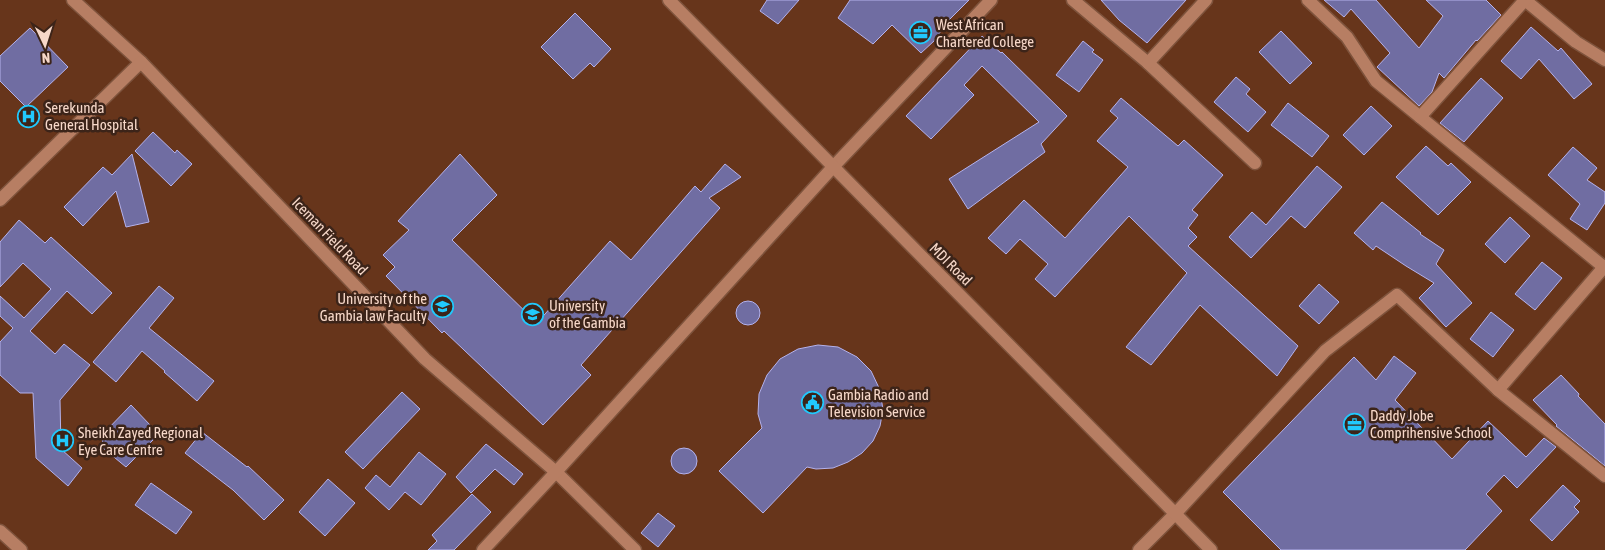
<svg xmlns="http://www.w3.org/2000/svg" width="1605" height="550" viewBox="0 0 1605 550" font-family="'Asap Condensed',sans-serif">
<style>
.building{fill:#706da2;stroke:#b4b2ec}
.lines{fill:none;stroke-linecap:round;stroke-linejoin:round}
.street-casing{stroke:#7e533c;stroke-width:15}
.secondary-casing{stroke:#7e533c;stroke-width:15}
.street{stroke:#b77e63;stroke-width:12}
.secondary{stroke:#b77e63;stroke-width:12}
.labels{text-anchor:middle;dominant-baseline:central;stroke-width:5;stroke-linejoin:round;paint-order:stroke}
.poi-label{font-size:15px;fill:#f7d8c9;stroke:#3c2419;text-anchor:start}
.street-label{font-size:15px;fill:#f7d8c9;stroke:#3c2419}
</style>
<rect width="100%" height="100%" fill="#67351b"/>
<g class="building">
<polygon points="767,0 799,0 778,24 760,11"/>
<polygon points="850,0 969,0 947,22 934,41 921,53 892,25 873,44 838,18"/>
<polygon points="1101,0 1186,0 1147,43 1119,20"/>
<polygon points="1324,0 1376,0 1419,48 1443,16 1426,0 1486,0 1501,15 1477,41 1476,40 1444,78 1439,73 1432,92 1419,106 1377,67 1390,53 1351,9 1344,17"/>
<polygon points="575,13 611,49 594,67 590,63 573,79 541,47"/>
<polygon points="1531,27 1558,51 1561,48 1592,84 1574,99 1539,59 1521,79 1501,61"/>
<polygon points="30,28 68,67 26,107 0,81 0,56"/>
<polygon points="1281,31 1312,63 1290,84 1259,52"/>
<polygon points="982,36 1001,53 1002,52 1067,116 1041,144 1045,152 968,209 949,179 1039,122 982,66 964,85 974,95 931,139 906,116"/>
<polygon points="1083,41 1094,50 1092,52 1103,60 1079,92 1056,75"/>
<polygon points="1236,77 1250,89 1246,94 1266,112 1248,132 1214,102"/>
<polygon points="1481,78 1503,98 1464,142 1440,123"/>
<polygon points="1121,98 1178,146 1184,140 1223,175 1192,210 1198,215 1188,228 1197,237 1188,246 1298,346 1277,376 1200,305 1151,365 1126,347 1187,273 1129,216 1055,297 1035,279 1048,264 1020,239 1006,254 988,238 1024,200 1065,238 1128,167 1097,141 1118,118 1110,111"/>
<polygon points="1288,103 1329,136 1312,157 1271,125"/>
<polygon points="1371,106 1392,126 1364,155 1343,135"/>
<polygon points="153,132 175,153 177,150 192,164 171,186 135,151"/>
<polygon points="1426,146 1448,166 1451,163 1471,182 1438,215 1396,177"/>
<polygon points="1573,147 1597,168 1587,180 1605,192 1605,203 1587,230 1570,219 1580,204 1548,175"/>
<polygon points="132,154 149,222 126,227 116,191 83,226 64,207 103,167 112,175"/>
<polygon points="460,154 497,195 452,240 537,323 610,241 631,260 695,186 701,192 725,164 741,177 709,198 720,208 581,365 591,375 543,425 444,331 442,333 386,276 395,267 383,255 409,230 398,221"/>
<polygon points="1317,166 1342,187 1305,228 1291,216 1251,258 1229,237 1252,212 1266,225"/>
<polygon points="1382,202 1421,233 1420,234 1444,250 1436,264 1472,303 1446,327 1419,298 1434,283 1406,266 1376,246 1373,250 1354,233"/>
<polygon points="1510,217 1530,236 1505,263 1485,244"/>
<polygon points="19,220 45,243 51,237 112,293 92,314 67,291 30,331 55,354 64,344 90,365 60,400 61,449 82,468 68,486 36,458 33,393 20,393 0,375 0,342 13,328 0,316 0,296 24,318 51,289 23,263 0,287 0,242"/>
<polygon points="1542,262 1562,278 1535,310 1515,294"/>
<polygon points="1319,284 1339,302 1319,324 1299,306"/>
<polygon points="159,286 174,298 149,328 214,381 197,401 164,372 165,371 142,351 116,382 93,362"/>
<circle cx="748" cy="313" r="12"/>
<polygon points="1491,312 1514,330 1493,357 1470,339"/>
<polygon points="818,345 838,347 857,357 871,371 880,390 883,410 880,426 873,441 862,453 848,462 833,468 816,469 807,467 763,513 719,471 762,428 758,414 759,394 767,375 780,359 798,349"/>
<polygon points="1394,356 1416,373 1395,400 1452,459 1488,421 1526,457 1544,438 1556,447 1517,488 1504,475 1486,494 1502,511 1465,550 1281,550 1223,492 1354,357 1376,380"/>
<polygon points="1561,375 1579,394 1578,396 1605,424 1605,466 1556,426 1557,425 1533,400"/>
<polygon points="402,392 420,409 363,469 345,452"/>
<polygon points="131,405 151,426 149,429 156,437 126,467 103,448 102,435"/>
<polygon points="202,432 247,467 248,466 284,500 264,520 233,490 185,453"/>
<polygon points="486,444 523,474 514,485 495,469 471,493 456,477"/>
<circle cx="684" cy="461" r="13"/>
<polygon points="419,452 446,474 421,505 405,492 389,510 365,488 376,475 390,487"/>
<polygon points="328,479 355,503 325,536 299,512"/>
<polygon points="151,483 192,512 176,534 135,505"/>
<polygon points="1563,485 1580,501 1574,507 1579,512 1552,541 1530,520"/>
<polygon points="472,494 491,512 454,550 428,550 437,541 432,535"/>
<polygon points="658,513 675,526 658,547 641,533"/>
</g>
<g class="lines">
<defs>
<g id="street">
<polyline points="73,0 141,62 425,359 556,472 635,550"/>
<polyline points="1073,0 1148,63 1255,163"/>
<polyline points="1308,0 1347,37 1376,81 1605,268"/>
<polyline points="1525,0 1576,42 1605,60"/>
<polyline points="1148,63 1206,0"/>
<polyline points="1420,117 1525,0"/>
<polyline points="0,200 141,62"/>
<polyline points="1498,390 1605,266"/>
<polyline points="0,531 21,550"/>
<polyline points="483,550 556,472 833,167 991,0"/>
<polyline points="1139,550 1175,514 1325,351 1397,295 1498,390 1605,476"/>
</g>
<polyline id="secondary" points="669,0 1211,550"/>
</defs>
<use href="#street" class="street-casing"/>
<use href="#secondary" class="secondary-casing"/>
<use href="#street" class="street"/>
<use href="#secondary" class="secondary"/>
</g>
<defs>
<symbol id="office-ring" viewBox="-11 -11 22 22"><circle r="9.5" fill="#3c2419" stroke="#21c9fd" stroke-width="1.5"/><path d="M-6-3h4V-5.5h4V-3h4V5H-6ZM-1-4.5V-3h2v-1.5ZM-6 0V1H6V0Z" fill="#21c9fd"/></symbol>
<symbol id="hospital-ring" viewBox="-11 -11 22 22"><circle r="9.5" fill="#3c2419" stroke="#21c9fd" stroke-width="1.5"/><path d="M-5-5h3v3.5h4V-5h3V5h-3V1.5h-4V5h-3Z" fill="#21c9fd"/></symbol>
<symbol id="university-ring" viewBox="-11 -11 22 22"><circle r="9.5" fill="#3c2419" stroke="#21c9fd" stroke-width="1.5"/><path d="M0-5L7-2L0 1L-7-2ZM-4 1L0 2.5L4 1V4Q0 6-4 4Z" fill="#21c9fd"/></symbol>
<symbol id="civic-ring" viewBox="-11 -11 22 22"><circle r="9.5" fill="#3c2419" stroke="#21c9fd" stroke-width="1.5"/><path d="M-.6-6.5H3V-4.5H.6V-3L4-1V1h2V6H-6V1h2V-1L-.6-3ZM-1.2 2.5V6h2.4V2.5Z" fill="#21c9fd"/></symbol>
</defs>
<g fill-rule="evenodd">
<use href="#office-ring" x="908" y="20" width="25" height="25"/>
<use href="#hospital-ring" x="16" y="104" width="25" height="25"/>
<use href="#university-ring" x="430" y="294" width="25" height="25"/>
<use href="#university-ring" x="520" y="302" width="25" height="25"/>
<use href="#civic-ring" x="800" y="390" width="25" height="25"/>
<use href="#office-ring" x="1342" y="412" width="25" height="25"/>
<use href="#hospital-ring" x="50" y="428" width="25" height="25"/>
</g>
<g class="labels">
<g class="poi-label">
<text x="936" y="24">West African<tspan x="936" dy="17">Chartered College</tspan></text>
<text x="45" y="107">Serekunda<tspan x="45" dy="17">General Hospital</tspan></text>
<text x="427" y="298" text-anchor="end">University of the<tspan x="427" dy="17">Gambia law Faculty</tspan></text>
<text x="549" y="305">University<tspan x="549" dy="17">of the Gambia</tspan></text>
<text x="828" y="394">Gambia Radio and<tspan x="828" dy="17">Television Service</tspan></text>
<text x="1370" y="415">Daddy Jobe<tspan x="1370" dy="17">Comprihensive School</tspan></text>
<text x="78" y="432">Sheikh Zayed Regional<tspan x="78" dy="17">Eye Care Centre</tspan></text>
</g>
<g class="street-label">
<text transform="translate(330 236) rotate(46)">Iceman Field Road</text>
<text transform="translate(951 264) rotate(45)">MDI Road</text>
</g>
</g>
<g transform="translate(45 45) rotate(176)" stroke="#3c2419" stroke-width="4" paint-order="stroke">
<path d="M0-4L9 19L0 12L-9 19Z" fill="#f7d8c9"/>
<text y="-8" font-size="14" font-weight="bold" text-anchor="middle" fill="#f7d8c9">N</text>
</g>
</svg>
